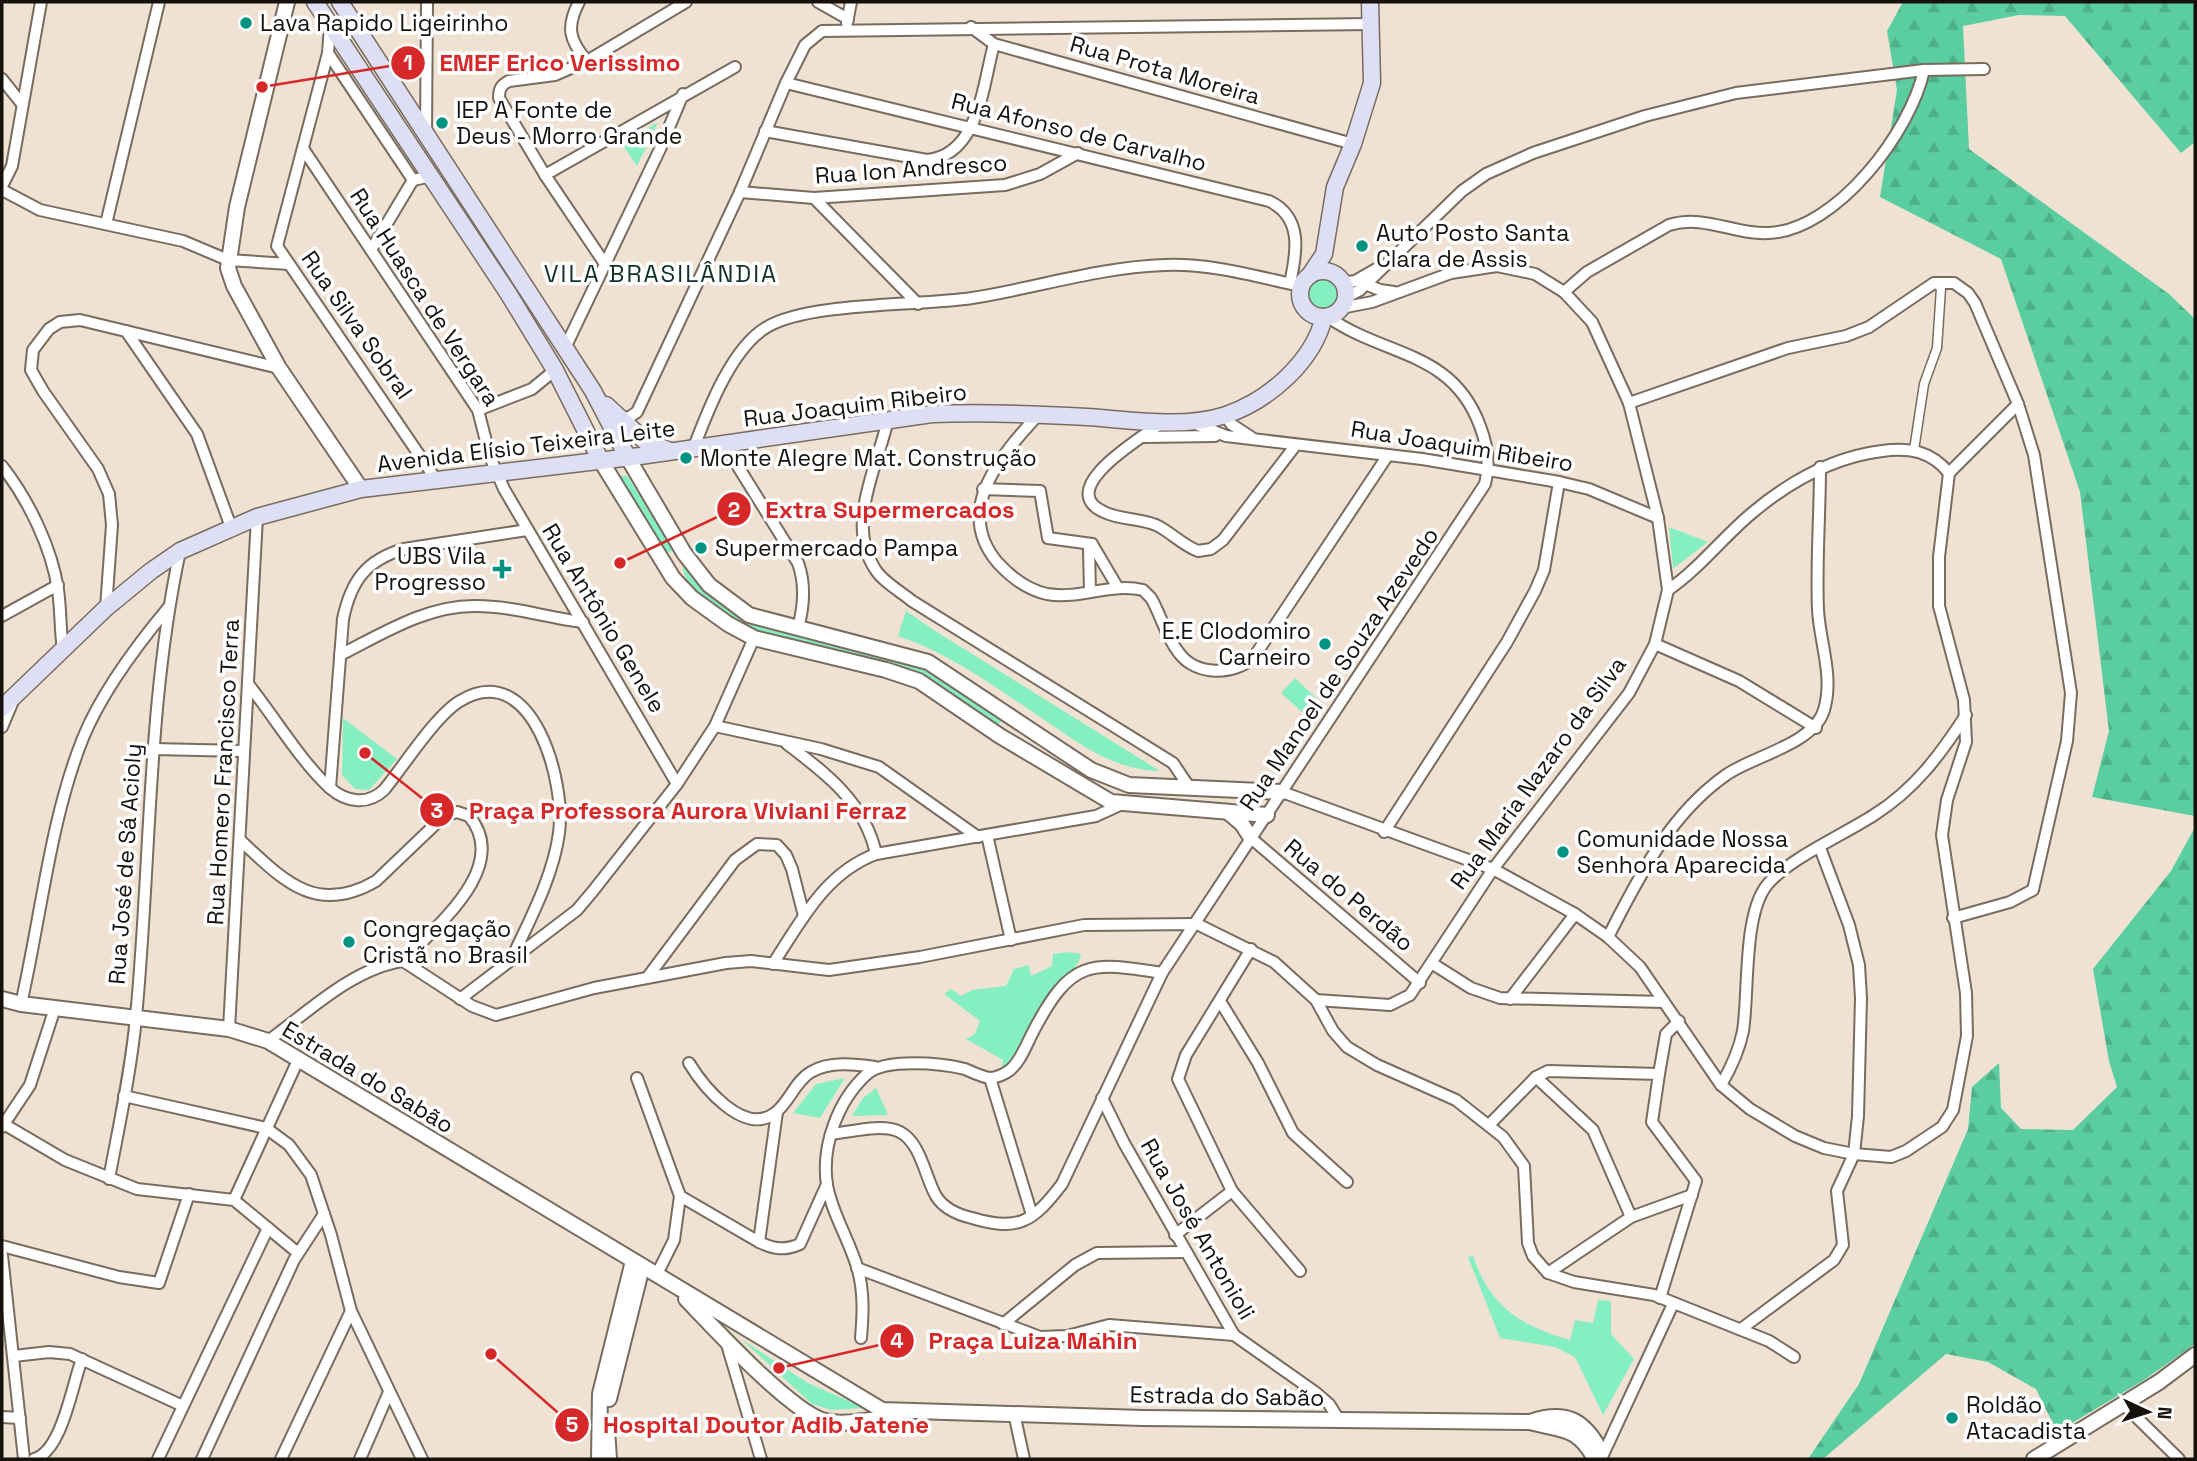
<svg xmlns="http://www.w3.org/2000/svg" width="2197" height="1461" viewBox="0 0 2197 1461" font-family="'Space Grotesk',sans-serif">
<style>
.green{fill:#86efc2}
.forest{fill:url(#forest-firs)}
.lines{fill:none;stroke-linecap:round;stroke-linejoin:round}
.pedestrian-casing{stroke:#786c5f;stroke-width:11}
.minor-casing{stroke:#786c5f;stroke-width:14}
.tertiary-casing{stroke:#786c5f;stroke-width:18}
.secondary-casing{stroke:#786c5f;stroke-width:19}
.pedestrian{stroke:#fff;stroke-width:8}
.minor{stroke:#fff;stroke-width:10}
.tertiary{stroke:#fff;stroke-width:14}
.secondary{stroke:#dedff4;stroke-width:16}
.poi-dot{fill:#009381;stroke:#fff;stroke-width:2.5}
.labels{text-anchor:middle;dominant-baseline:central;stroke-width:7;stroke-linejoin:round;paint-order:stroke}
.poi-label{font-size:23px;fill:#16110c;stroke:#fff;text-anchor:start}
.street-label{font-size:23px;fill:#16110c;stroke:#fff}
.neighbourhood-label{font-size:24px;letter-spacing:2px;fill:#0f302a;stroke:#fff}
.leader{fill:none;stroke:#d62828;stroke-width:2.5}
.callout-dot{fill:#d62828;stroke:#fff;stroke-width:2.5}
.mark-label{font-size:21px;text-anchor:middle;font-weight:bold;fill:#fff}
.callout-label{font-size:24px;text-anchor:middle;font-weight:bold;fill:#d62828;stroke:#fff;stroke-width:7;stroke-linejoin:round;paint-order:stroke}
</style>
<defs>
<pattern id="forest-firs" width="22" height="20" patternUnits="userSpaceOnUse" patternTransform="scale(1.75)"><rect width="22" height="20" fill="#5acea0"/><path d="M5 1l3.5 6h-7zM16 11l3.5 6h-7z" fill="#4eb089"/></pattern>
</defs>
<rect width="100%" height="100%" fill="#f0e2d3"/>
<g class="green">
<polygon points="658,122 637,166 622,144"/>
<circle cx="1323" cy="294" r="19"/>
<polygon points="616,475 627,476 675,549 665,554"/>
<polygon points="1669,527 1708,542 1674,568 1673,568"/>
<path d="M682,565L730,611L757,625L907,662L934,674L1002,719L997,727C977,713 958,696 935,685C876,656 695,641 682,565Z"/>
<path d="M906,611L937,632L1160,771C1113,770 1080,744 1043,719C996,688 952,654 898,636Z"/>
<polygon points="1295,678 1317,699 1303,713 1281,693"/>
<polygon points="343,718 397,759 369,790 355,789 342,775"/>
<path d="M1069,952L1081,954C1078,972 1058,981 1048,996C1034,1018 1021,1057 1001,1072L1003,1060L966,1039L975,1034L980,1021L944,994L951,989L961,996L972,990L1006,986L1014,969L1029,965L1031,976L1052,966L1053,954Z"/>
<polygon points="845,1078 820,1118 793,1113 816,1084"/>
<polygon points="876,1088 888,1115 852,1116 863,1098"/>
<path d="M1473,1256C1490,1307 1521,1326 1570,1340L1575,1320L1593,1323L1598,1300L1611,1301V1334L1634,1359L1603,1415L1575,1357L1555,1347L1500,1338L1468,1257Z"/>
<polygon points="741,1339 808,1383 865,1408 832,1410 812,1404"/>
</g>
<g class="forest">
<polygon points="1903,2 2195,2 2195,142 2181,153 2065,16 2019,15 1963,26 1969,149 2169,294 2195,319 2195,816 2092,797 2109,731 2080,492 2001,259 1880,197 1897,90 1887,31"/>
<polygon points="2195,827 2195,1344 2144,1380 2057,1432 2036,1389 1988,1362 1946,1354 1823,1459 1808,1459 1859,1384 1968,1129 1972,1087 1999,1063 2001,1108 2021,1129 2073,1130 2117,1087 2109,1061 2093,969 2171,871"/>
</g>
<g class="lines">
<defs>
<polyline id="pedestrian" points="1914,450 1924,384 1937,348 1941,288 1935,283"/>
<g id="minor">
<path d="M579,2C566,27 569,40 587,61"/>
<polyline points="818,2 848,19"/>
<polyline points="847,23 851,2"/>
<polyline points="330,26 328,53 277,246 437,481"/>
<polyline points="971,27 994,44 1353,144"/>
<polyline points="328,53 413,180 432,176"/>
<polyline points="2,79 22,104"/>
<path d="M786,83L1269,201C1303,217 1297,252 1290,283"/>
<path d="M765,131L927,160C979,155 983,84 994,44"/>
<polyline points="426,132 427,2"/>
<polyline points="304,150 478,410 490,457 504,489 677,784"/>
<polyline points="545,175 735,67"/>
<polyline points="2,186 12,166 41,2"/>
<polyline points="2,190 40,210 183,241 228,260 289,264"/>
<polyline points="740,192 814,198 1005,185 1040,174 1078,153"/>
<polyline points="814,198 918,304"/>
<polyline points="106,224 159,2"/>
<polyline points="371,250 413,180"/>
<path d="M605,264L545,175L499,98C499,89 501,85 509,81L555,75L587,61L686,2"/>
<polyline points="1360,282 1380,290 1394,292"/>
<polyline points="1343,283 1355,281 1376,269"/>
<path d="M1564,292L1587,272L1669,225C1705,214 1734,235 1769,233C1837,230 1911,131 1924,70"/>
<polyline points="1345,298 1360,290 1462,191 1486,174 1533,153 1645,116 1736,93 1924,70 1984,69"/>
<polyline points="126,331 197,434 231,527"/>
<polyline points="565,348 660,149 683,94"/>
<polyline points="1629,403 1788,348 1846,336 1869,327 1934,283 1954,283 1968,293 1975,303 2018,404 2034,455 2071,693 2067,741 2033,890 2010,902 1953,918"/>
<polyline points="478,410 532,389 555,370"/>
<path d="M1039,414C1002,454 952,510 998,563C1010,576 1028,590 1047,594C1079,600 1112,582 1143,590L1151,598C1161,615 1166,637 1179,653C1196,676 1234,676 1254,657L1388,455"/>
<polyline points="1225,415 1231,424 1251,437"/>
<polyline points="617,416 628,418 637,412 740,192 786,83 805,45 822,31 1371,24"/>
<path d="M888,419C878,466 845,523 875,569C883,582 900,591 912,601L1173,763L1189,787"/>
<path d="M1163,422C1146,435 1052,489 1104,512C1120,520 1140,518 1156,525C1171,532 1182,545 1198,551L1211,549L1223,540L1295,446"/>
<polyline points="1191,422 1226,436 1422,459 1559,482 1589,489 1658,518"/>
<polyline points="1144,437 1215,436"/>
<path d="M724,444L798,563C806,585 804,606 798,628"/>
<path d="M694,447C708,410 732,347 767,327C809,302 919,306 972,298C1036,288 1100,267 1165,265C1210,263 1258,277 1301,286"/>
<path d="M2,466C28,499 52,548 58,590C61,610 60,630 63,650"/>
<polyline points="983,489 1040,491 1048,538 1092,544"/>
<path d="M1668,590C1699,569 1723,537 1752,513C1789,482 1833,457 1882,451C1909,447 1931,451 1949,473L2018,404"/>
<polyline points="1090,592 1089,549 1092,544 1118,588"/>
<polyline points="106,608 112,525 109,494 98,469 43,391 31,370 33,350 49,329 60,322 80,320 279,368"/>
<polyline points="2,616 58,585"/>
<polyline points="1655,644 1739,681 1816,728"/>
<path d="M340,655C382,634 427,605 476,606C513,606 548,618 583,622"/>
<path d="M248,684C273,715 302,763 330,788C347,803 368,805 384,790C403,767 436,715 460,701C533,657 566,783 559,833C553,877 530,919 512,958"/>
<polyline points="715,726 821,749 879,767 978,837"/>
<polyline points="2,727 13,701"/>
<path d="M787,744C827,774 865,803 876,854"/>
<polyline points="153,749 243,751"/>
<path d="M330,788L343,619C351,581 366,560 404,549L527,530"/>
<polyline points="1282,792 1493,869 1575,914 1608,937 1640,967 1721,1085 1750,1109 1795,1136 1824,1148 1854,1154 1891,1157 1906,1151 1942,1127 1953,1110 1967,1036 1966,993 1942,835 1947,800 1966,742 1964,700 1939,606 1939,557 1949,473"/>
<polyline points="1384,832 1507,642 1535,591 1544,570 1559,482"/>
<polyline points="987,835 1011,940"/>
<polyline points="1251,838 1420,983"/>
<path d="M241,841C283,880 316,916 376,881L444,816L457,812L469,816C512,867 435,927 403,961"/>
<path d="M1608,937C1639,877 1669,815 1726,775C1753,756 1814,744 1824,710C1834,676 1820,644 1818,610C1816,563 1820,514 1820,467"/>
<polyline points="1251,949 1186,1055 1178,1079 1232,1191 1300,1271"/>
<path d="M773,964C801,921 825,873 876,854L1096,816L1120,805"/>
<polyline points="1433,964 1471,988 1500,998 1664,1002"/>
<polyline points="647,978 735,860 757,844 777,845 786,855 792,869 804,916"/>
<polyline points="460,999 577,910 593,891 677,784 715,726 754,638"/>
<polyline points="1510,999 1575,914"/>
<polyline points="1316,1000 1390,1005 1410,995 1493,869 1629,693 1655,644 1668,590 1658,518 1629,403 1592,322 1564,292 1535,274 1497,266 1451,273 1372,302 1341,308"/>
<polyline points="1220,1001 1258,1063 1293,1133 1347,1182"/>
<path d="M21,1004C41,917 50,820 83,738C101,694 138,644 168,608"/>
<polyline points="229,1029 257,517"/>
<path d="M268,1041C308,1012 353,968 403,961L472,1006L496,1015L594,988L726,963L751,961L829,970L920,957L1084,925L1197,924L1274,962L1316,1000L1333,1031L1347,1047L1377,1065L1456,1100L1503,1137L1524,1166L1528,1243L1533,1256L1548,1273L1574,1282L1654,1295L1769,1341L1794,1357"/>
<path d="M689,1063C703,1086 744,1137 775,1113C789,1103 795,1081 811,1072C829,1061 855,1064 875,1067"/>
<polyline points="1659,1074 1666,1034 1679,1021"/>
<polyline points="1536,1077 1593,1130 1631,1217"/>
<polyline points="637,1078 680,1196 674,1240 656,1276"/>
<polyline points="990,1078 1032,1215"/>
<path d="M1721,1085C1731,1068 1739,1051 1743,1031C1749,992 1743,915 1767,885C1788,859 1843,835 1874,815C1915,789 1940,755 1966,715"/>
<polyline points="124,1096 266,1128 289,1145 311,1175 331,1235 351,1311 422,1459"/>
<polyline points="1102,1098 1124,1143 1234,1335 1315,1392 1329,1404 1339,1420"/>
<polyline points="2,1123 65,1160 137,1189 234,1200 298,1253"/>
<polyline points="1490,1124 1536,1077 1548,1071 1659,1074 1652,1122 1696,1181 1660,1298"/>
<polyline points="2,1127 30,1085 55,1008"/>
<path d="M831,1134C851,1132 882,1123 900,1132C921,1143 925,1177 936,1196C944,1209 959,1215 972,1218C1018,1232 1033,1222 1062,1184L1162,973L1485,484C1490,465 1487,444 1480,426C1452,350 1385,357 1328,317"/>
<path d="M109,1179C119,1125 131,1071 136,1017C151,861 147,705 180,551"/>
<path d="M680,1196L759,1242C774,1249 784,1251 800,1244L827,1184"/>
<polyline points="234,1200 299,1058"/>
<polyline points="1175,1235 1232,1191"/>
<polyline points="759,1242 777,1112"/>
<polyline points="2,1246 119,1277 159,1283 189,1194"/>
<polyline points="2,1255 24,1459"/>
<polyline points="857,1268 1040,1337 1067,1336 1109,1325 1234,1335"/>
<polyline points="1548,1273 1631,1217 1692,1195"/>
<polyline points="1003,1324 1075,1265 1097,1253 1185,1252"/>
<polyline points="1741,1329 1834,1260 1843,1245 1837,1191 1854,1154 1858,1116 1861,998 1859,965 1849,925 1820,848"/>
<path d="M861,1338C863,1314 864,1293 858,1270C850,1241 832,1214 827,1185C821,1146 838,1100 867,1074C885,1058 941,1063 965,1069C972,1072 982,1077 990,1078C996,1078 1005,1074 1010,1070C1021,1061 1027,1043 1034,1030C1071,960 1089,961 1162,973"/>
<polyline points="726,1341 761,1459"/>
<polyline points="14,1356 49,1352 70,1354 183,1406"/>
<polyline points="2123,1404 2179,1459"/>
<polyline points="1014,1413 1024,1459"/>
<polyline points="2,1417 20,1418"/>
<path d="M34,1459C62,1452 72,1385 82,1359"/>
<polyline points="158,1459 268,1228"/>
<polyline points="202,1459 294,1260 324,1214"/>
<polyline points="281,1459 351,1311"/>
<polyline points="360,1459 389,1392"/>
<polyline points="1601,1459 1673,1304"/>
</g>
<g id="tertiary">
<polyline points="287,2 237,207 228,268 234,286 279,368 361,489"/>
<polyline points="628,458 684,553 709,585 749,615 928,662 1091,770 1129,785 1282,792"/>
<polyline points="601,461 673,578 692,598 728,624 754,638 886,670 919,681 1000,736 1111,802 1267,815"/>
<polyline points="1229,813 1242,824 1251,838"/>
<path d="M2,999L21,1004L229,1029L268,1041L882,1410L1143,1418L1530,1422C1563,1431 1577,1426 1595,1459"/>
<path d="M686,1299C713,1327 792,1413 825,1421C847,1426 872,1418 895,1418"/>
<polyline points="609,1399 642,1267"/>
<path d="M1530,1422C1565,1410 1584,1419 1601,1452"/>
<polyline points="607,1429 609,1459"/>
<polyline points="599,1459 600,1394 633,1261"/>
<polyline points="2034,1459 2159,1382 2195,1355"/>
</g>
<g id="secondary">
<polyline points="315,2 508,293 555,370 601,461"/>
<polyline points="340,2 593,391 628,458"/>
<circle cx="1323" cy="294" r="23"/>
<polyline points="1310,275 1324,254 1335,187 1353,144 1372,83 1370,2"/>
<polyline points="606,405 645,441 670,451"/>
<path d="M2,708L106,608L151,571L180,551L257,517L361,489L640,456L932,414C984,412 1035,414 1087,417C1132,420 1182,429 1226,415C1269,400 1313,362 1324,317"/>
</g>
</defs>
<use href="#pedestrian" class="pedestrian-casing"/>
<use href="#minor" class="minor-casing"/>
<use href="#tertiary" class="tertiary-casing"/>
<use href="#secondary" class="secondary-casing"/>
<use href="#pedestrian" class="pedestrian"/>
<use href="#minor" class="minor"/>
<use href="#tertiary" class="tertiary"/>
<use href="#secondary" class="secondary"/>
</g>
<g class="poi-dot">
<circle cx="246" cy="23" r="7"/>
<circle cx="442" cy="123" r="7"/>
<circle cx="1362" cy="246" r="7"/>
<circle cx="686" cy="458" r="7"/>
<circle cx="701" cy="548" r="7"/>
<path d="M498.5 558.5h7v7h7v7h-7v7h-7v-7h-7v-7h7z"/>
<circle cx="1325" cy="644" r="7"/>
<circle cx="1563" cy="852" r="7"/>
<circle cx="349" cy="942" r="7"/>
<circle cx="1952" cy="1418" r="7"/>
</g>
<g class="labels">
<g class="poi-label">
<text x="260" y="23">Lava Rapido Ligeirinho</text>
<text x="456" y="110">IEP A Fonte de<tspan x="456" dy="26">Deus - Morro Grande</tspan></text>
<text x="1376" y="233">Auto Posto Santa<tspan x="1376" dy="26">Clara de Assis</tspan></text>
<text x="700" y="458">Monte Alegre Mat. Construção</text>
<text x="715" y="548">Supermercado Pampa</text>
<text x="486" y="556" text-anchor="end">UBS Vila<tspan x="486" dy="26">Progresso</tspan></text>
<text x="1311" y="631" text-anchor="end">E.E Clodomiro<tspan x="1311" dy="26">Carneiro</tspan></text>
<text x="1577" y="839">Comunidade Nossa<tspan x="1577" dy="26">Senhora Aparecida</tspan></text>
<text x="363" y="929">Congregação<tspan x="363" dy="26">Cristã no Brasil</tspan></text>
<text x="1966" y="1405">Roldão<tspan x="1966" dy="26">Atacadista</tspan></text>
</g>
<g class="street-label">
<text transform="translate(1165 70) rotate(16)">Rua Prota Moreira</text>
<text transform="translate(1079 132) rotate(14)">Rua Afonso de Carvalho</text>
<text transform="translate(911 169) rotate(-4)">Rua Ion Andresco</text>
<text transform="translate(425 297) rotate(57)">Rua Huasca de Vergara</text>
<text transform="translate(357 325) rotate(55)">Rua Silva Sobral</text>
<text transform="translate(855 405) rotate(-7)">Rua Joaquim Ribeiro</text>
<text transform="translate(526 446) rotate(-7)">Avenida Elísio Teixeira Leite</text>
<text transform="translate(1462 446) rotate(9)">Rua Joaquim Ribeiro</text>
<text transform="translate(604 618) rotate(59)">Rua Antônio Genele</text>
<text transform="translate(1339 669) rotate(-56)">Rua Manoel de Souza Azevedo</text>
<text transform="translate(223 772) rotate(-87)">Rua Homero Francisco Terra</text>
<text transform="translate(1538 773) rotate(-54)">Rua Maria Nazaro da Silva</text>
<text transform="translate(125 864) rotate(-86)">Rua José de Sá Acioly</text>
<text transform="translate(1349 895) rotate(40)">Rua do Perdão</text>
<text transform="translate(368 1077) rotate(31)">Estrada do Sabão</text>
<text transform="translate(1198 1229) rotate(60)">Rua José Antonioli</text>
<text transform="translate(1227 1396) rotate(1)">Estrada do Sabão</text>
</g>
<g class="neighbourhood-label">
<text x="661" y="273">VILA BRASILÂNDIA</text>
</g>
</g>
<path class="leader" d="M262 87L408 63M620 563L734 509M365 753L437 810M779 1368L897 1341M491 1354L572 1425"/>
<g class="callout-dot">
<circle cx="262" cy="87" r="7"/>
<circle cx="620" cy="563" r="7"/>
<circle cx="365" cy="753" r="7"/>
<circle cx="779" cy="1368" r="7"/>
<circle cx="491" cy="1354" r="7"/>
<circle cx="408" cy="63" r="18"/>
<circle cx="734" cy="509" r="18"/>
<circle cx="437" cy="810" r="18"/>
<circle cx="897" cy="1341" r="18"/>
<circle cx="572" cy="1425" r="18"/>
</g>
<g class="mark-label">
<text x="408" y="70">1</text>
<text x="734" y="517">2</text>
<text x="437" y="818">3</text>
<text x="897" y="1348">4</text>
<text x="572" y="1432">5</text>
</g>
<g class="callout-label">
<text x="560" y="71">EMEF Erico Verissimo</text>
<text x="890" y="518">Extra Supermercados</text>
<text x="688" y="819">Praça Professora Aurora Viviani Ferraz</text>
<text x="1033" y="1349">Praça Luiza Mahin</text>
<text x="766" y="1433">Hospital Doutor Adib Jatene</text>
</g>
<rect width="2197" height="1461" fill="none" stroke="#16110c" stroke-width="7"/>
<g transform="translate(2148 1412) rotate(94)" stroke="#ffffff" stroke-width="5" paint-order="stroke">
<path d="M0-5L12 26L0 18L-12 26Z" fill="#16110c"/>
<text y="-10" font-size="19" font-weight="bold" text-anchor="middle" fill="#16110c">N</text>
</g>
</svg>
